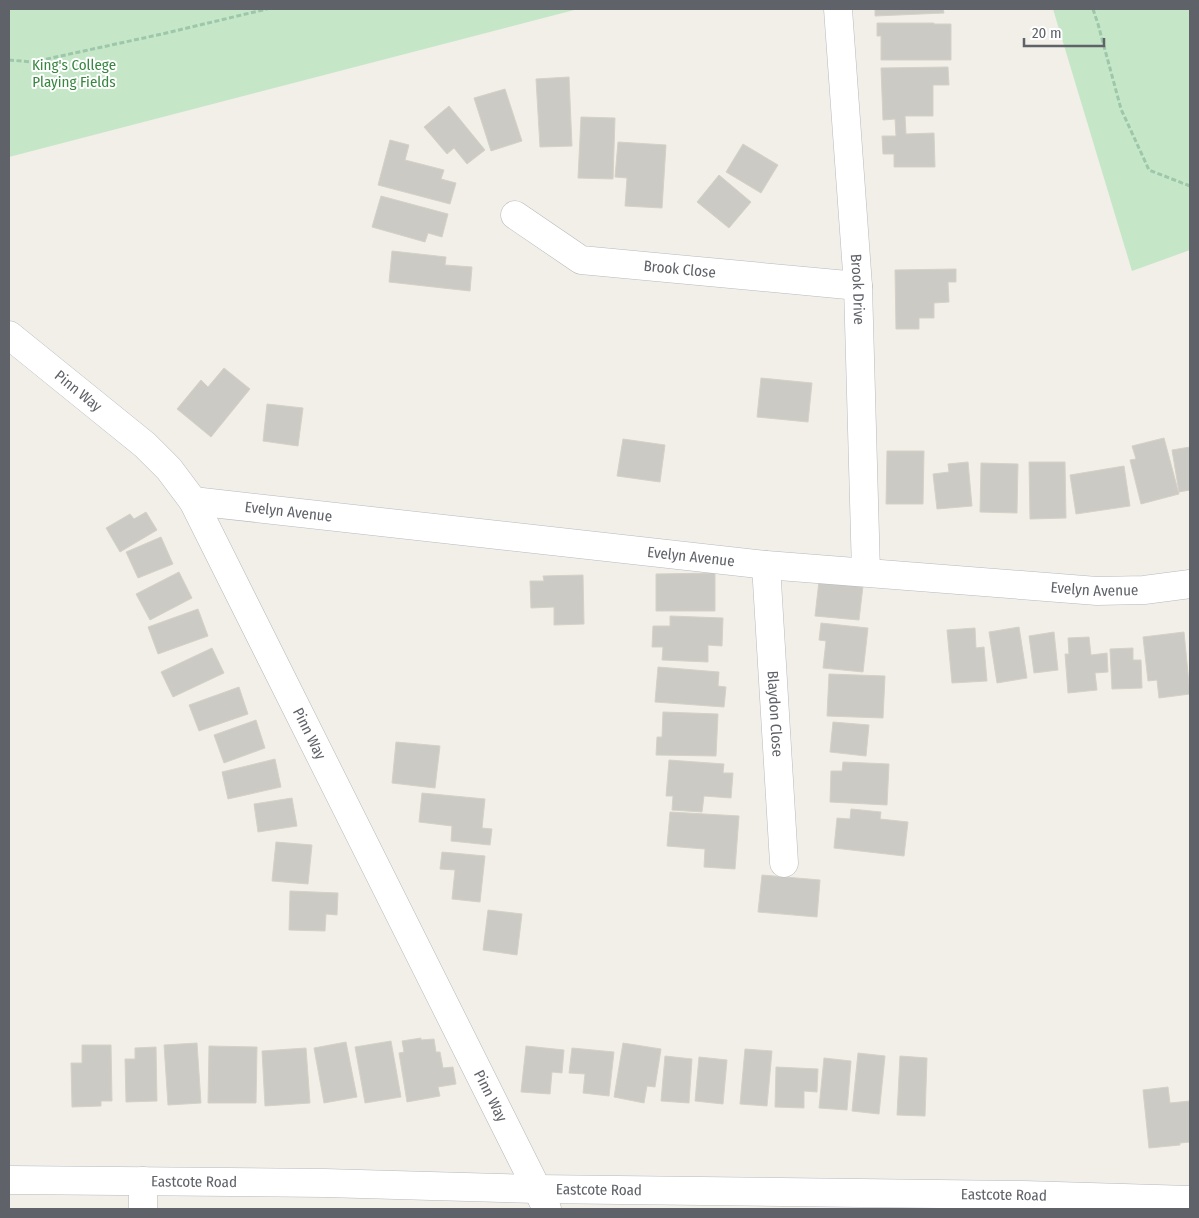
<svg xmlns="http://www.w3.org/2000/svg" width="1199" height="1218" viewBox="0 0 1199 1218" font-family="'Fira Sans Condensed',sans-serif">
<style>
.green{fill:#c5e7c7}
.building{fill:#cccac5;stroke:#d5d1c6}
.lines{fill:none;stroke-linecap:round;stroke-linejoin:round}
.street-casing{stroke:#b8b9be;stroke-width:29}
.secondary-casing{stroke:#b6b9bf;stroke-width:29}
.path{stroke:#9dc6ab;stroke-width:3;stroke-dasharray:5 2.5;stroke-linecap:butt}
.street{stroke:#fff;stroke-width:28}
.secondary{stroke:#fff;stroke-width:28}
.labels{text-anchor:middle;dominant-baseline:central;stroke-width:4;stroke-linejoin:round;paint-order:stroke}
.park-label{font-size:15px;fill:#388640;stroke:#fff}
.street-label{font-size:15px;fill:#5f6268;stroke:#fff}
</style>
<rect width="100%" height="100%" fill="#f1efe8"/>
<g class="green">
<polygon points="9,9 578,9 9,157"/>
<polygon points="1053,9 1190,9 1190,250 1132,271"/>
</g>
<g class="building">
<polygon points="875,9 943,9 944,13 875,16"/>
<polygon points="877,23 934,23 934,24 951,24 951,60 881,60 881,36 877,36"/>
<polygon points="948,67 949,85 933,85 933,116 905,116 906,134 934,133 935,167 894,167 894,154 883,154 882,136 896,136 895,119 883,120 881,68"/>
<polygon points="569,77 572,146 540,147 536,79"/>
<polygon points="505,89 522,141 491,151 474,98"/>
<polygon points="449,106 485,150 467,164 454,148 447,154 424,127"/>
<polygon points="581,117 615,118 613,179 578,178"/>
<polygon points="390,140 409,145 405,160 444,170 441,179 456,183 450,204 378,185"/>
<polygon points="618,142 666,145 662,208 625,206 627,178 615,177"/>
<polygon points="743,144 778,165 761,193 726,172"/>
<polygon points="719,175 751,202 729,228 697,202"/>
<polygon points="381,196 448,214 442,237 428,233 425,242 372,227"/>
<polygon points="392,251 446,257 445,265 472,267 470,291 389,282"/>
<polygon points="956,269 956,282 948,282 949,302 934,303 934,318 919,318 919,329 896,329 895,270"/>
<polygon points="224,368 250,389 211,437 177,409 201,380 208,387"/>
<polygon points="761,378 812,383 808,422 757,417"/>
<polygon points="267,404 303,408 298,446 263,441"/>
<polygon points="1164,438 1179,494 1141,504 1130,460 1136,459 1132,446"/>
<polygon points="623,439 665,445 660,482 617,476"/>
<polygon points="1190,447 1190,490 1179,492 1172,450"/>
<polygon points="887,451 924,451 923,504 886,504"/>
<polygon points="968,462 972,506 937,509 933,474 949,472 948,464"/>
<polygon points="1029,462 1065,462 1066,518 1030,519"/>
<polygon points="981,463 1018,464 1017,513 980,512"/>
<polygon points="1124,466 1130,506 1076,514 1070,475"/>
<polygon points="146,512 157,530 120,552 106,528 130,514 134,519"/>
<polygon points="161,537 173,564 138,578 126,552"/>
<polygon points="179,572 192,598 150,620 136,594"/>
<polygon points="715,573 715,611 656,611 656,574"/>
<polygon points="583,575 584,624 554,625 554,607 531,608 530,581 544,581 543,576"/>
<polygon points="819,581 863,586 859,620 815,616"/>
<polygon points="198,609 208,636 158,654 148,627"/>
<polygon points="670,616 723,618 722,646 708,645 708,662 662,660 663,647 652,647 653,626 670,626"/>
<polygon points="821,623 868,628 863,672 823,668 826,641 819,640"/>
<polygon points="1019,627 1027,678 997,683 989,632"/>
<polygon points="975,628 976,648 984,647 987,681 952,683 947,630"/>
<polygon points="1054,632 1058,670 1034,673 1029,636"/>
<polygon points="1184,632 1190,694 1159,698 1157,680 1148,681 1143,637"/>
<polygon points="1089,637 1091,655 1107,653 1108,672 1095,673 1097,690 1068,693 1065,654 1069,654 1068,638"/>
<polygon points="212,648 224,673 173,697 161,672"/>
<polygon points="1133,648 1133,660 1141,660 1142,688 1112,689 1110,649"/>
<polygon points="658,667 719,672 718,686 726,687 724,707 655,702"/>
<polygon points="829,674 885,676 883,718 827,716"/>
<polygon points="239,687 248,714 199,731 189,705"/>
<polygon points="663,712 718,714 716,756 656,755 657,737 662,737"/>
<polygon points="256,720 265,748 224,763 214,735"/>
<polygon points="833,722 869,725 866,756 830,752"/>
<polygon points="396,742 440,746 435,788 392,783"/>
<polygon points="275,759 281,787 228,799 222,772"/>
<polygon points="669,760 724,764 723,773 733,773 731,798 704,796 702,812 672,810 673,796 666,796"/>
<polygon points="843,762 889,764 887,805 830,802 831,771 842,771"/>
<polygon points="422,793 485,799 482,828 492,829 490,845 451,841 452,826 419,822"/>
<polygon points="292,798 297,826 258,832 254,804"/>
<polygon points="851,809 881,812 880,819 908,822 904,856 834,848 837,818 850,819"/>
<polygon points="670,812 739,816 735,869 704,867 705,849 667,846"/>
<polygon points="276,842 312,845 308,884 272,881"/>
<polygon points="442,852 485,856 480,902 452,899 455,870 440,869"/>
<polygon points="762,875 820,880 817,917 758,912"/>
<polygon points="290,891 338,893 337,915 326,914 325,931 289,930"/>
<polygon points="488,910 522,914 517,955 483,950"/>
<polygon points="421,1038 421,1040 434,1039 436,1052 440,1052 443,1068 453,1067 456,1084 438,1087 440,1096 407,1102 399,1053 404,1052 402,1041"/>
<polygon points="391,1041 401,1097 365,1103 355,1047"/>
<polygon points="346,1042 357,1097 324,1103 314,1048"/>
<polygon points="197,1043 201,1103 168,1105 164,1045"/>
<polygon points="623,1043 661,1049 655,1087 647,1086 644,1103 614,1097"/>
<polygon points="82,1045 111,1045 112,1101 101,1101 101,1106 72,1107 71,1063 82,1063"/>
<polygon points="209,1046 257,1047 256,1103 208,1103"/>
<polygon points="526,1046 564,1050 562,1073 552,1072 550,1094 521,1092"/>
<polygon points="156,1047 157,1101 126,1102 125,1059 135,1059 135,1048"/>
<polygon points="306,1048 310,1103 265,1106 262,1051"/>
<polygon points="572,1048 614,1052 609,1096 583,1093 585,1074 569,1073"/>
<polygon points="745,1049 772,1051 767,1106 740,1104"/>
<polygon points="858,1053 885,1056 879,1114 852,1111"/>
<polygon points="665,1056 692,1059 689,1103 661,1101"/>
<polygon points="900,1056 927,1058 925,1116 897,1115"/>
<polygon points="699,1057 727,1060 723,1104 695,1101"/>
<polygon points="824,1058 851,1061 847,1110 819,1108"/>
<polygon points="776,1067 818,1069 817,1092 804,1091 804,1108 775,1107"/>
<polygon points="1168,1087 1170,1103 1190,1101 1190,1142 1180,1143 1180,1145 1149,1148 1143,1090"/>
</g>
<g class="lines">
<defs>
<g id="street">
<path id="s1" d="M838,9L858,286L866,572"/>
<path id="s2" d="M515,215L581,260L858,286"/>
<path id="s3" d="M9,335L145,445L169,469L193,501L547,1209"/>
<path id="s4" d="M193,501L766,565L1097,591L1144,590L1190,584"/>
<path id="s5" d="M766,565L784,863"/>
<polyline points="143,1181 143,1209"/>
</g>
<g id="secondary">
<path id="s6" d="M9,1180L325,1183L536,1189L1024,1195L1190,1200"/>
</g>
</defs>
<use href="#street" class="street-casing"/>
<use href="#secondary" class="secondary-casing"/>
<g class="path">
<polyline points="1093,9 1098,24 1121,109 1149,170 1190,186"/>
<polyline points="9,60 33,62 162,34 267,9"/>
</g>
<use href="#street" class="street"/>
<use href="#secondary" class="secondary"/>
</g>
<g class="labels">
<g class="park-label">
<text x="74" y="65">King's College<tspan x="74" dy="17">Playing Fields</tspan></text>
</g>
<g class="street-label">
<text stroke="none"><textPath href="#s2" startOffset="179">Brook Close</textPath></text>
<text stroke="none"><textPath href="#s1" startOffset="281">Brook Drive</textPath></text>
<text stroke="none"><textPath href="#s3" startOffset="89">Pinn Way</textPath></text>
<text stroke="none"><textPath href="#s4" startOffset="96">Evelyn Avenue</textPath></text>
<text stroke="none"><textPath href="#s4" startOffset="501">Evelyn Avenue</textPath></text>
<text stroke="none"><textPath href="#s4" startOffset="906">Evelyn Avenue</textPath></text>
<text stroke="none"><textPath href="#s5" startOffset="149">Blaydon Close</textPath></text>
<text stroke="none"><textPath href="#s3" startOffset="509">Pinn Way</textPath></text>
<text stroke="none"><textPath href="#s3" startOffset="914">Pinn Way</textPath></text>
<text stroke="none"><textPath href="#s6" startOffset="185">Eastcote Road</textPath></text>
<text stroke="none"><textPath href="#s6" startOffset="590">Eastcote Road</textPath></text>
<text stroke="none"><textPath href="#s6" startOffset="995">Eastcote Road</textPath></text>
</g>
</g>
<rect width="1199" height="1218" fill="none" stroke="#5f6268" stroke-width="20"/>
<path d="M1024 38v8h80v-8" fill="none" stroke="#5f6268" stroke-width="2.5"/>
<text x="1032" y="38" font-size="15" fill="#5f6268" stroke="#ffffff" stroke-width="4" paint-order="stroke">20 m</text>
</svg>
